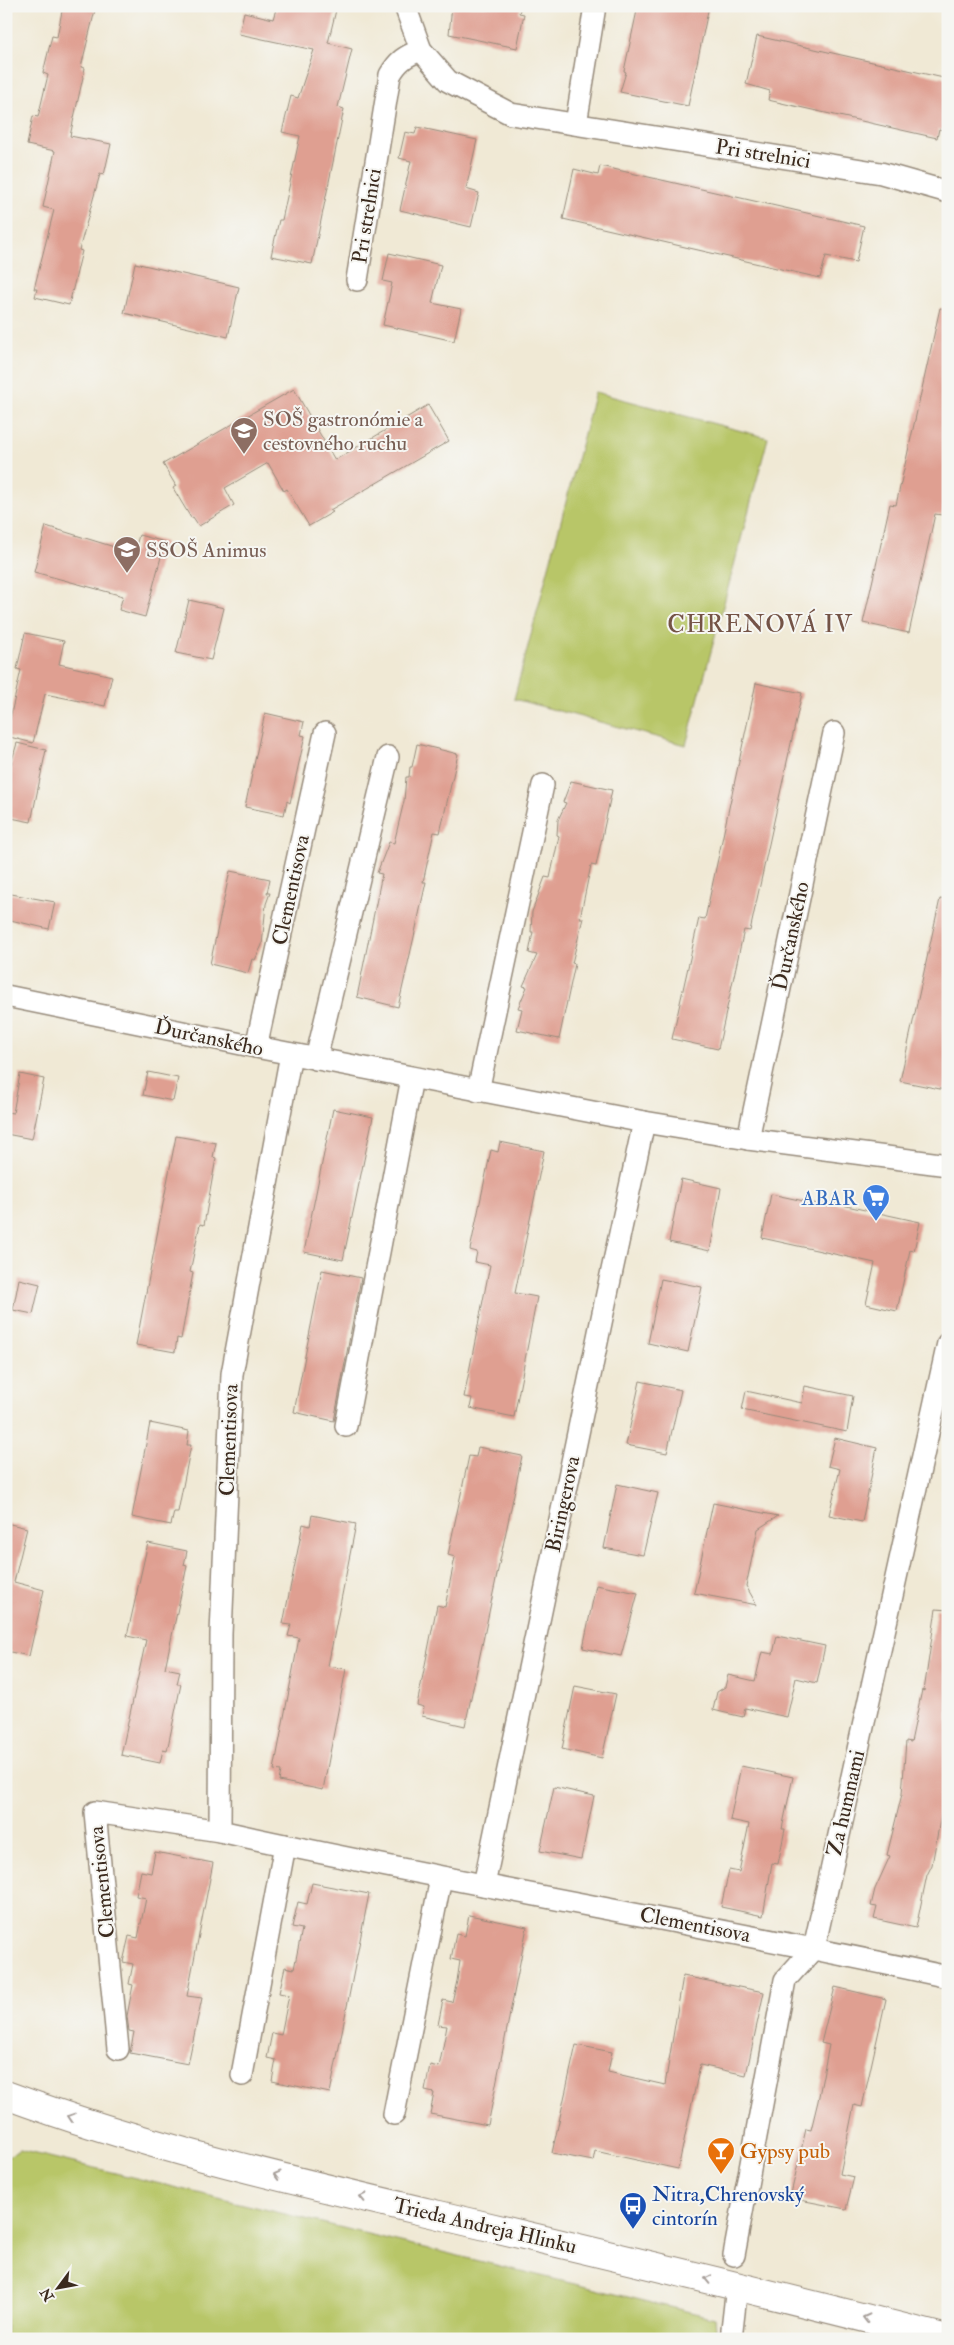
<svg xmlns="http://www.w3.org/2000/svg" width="954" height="2345" viewBox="0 0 954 2345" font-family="'IM FELL Double Pica',serif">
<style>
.green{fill:#b8c668;stroke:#7a7843}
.building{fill:#df9f91}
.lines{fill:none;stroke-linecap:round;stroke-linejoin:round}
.street-casing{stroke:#968a7a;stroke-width:24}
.primary-casing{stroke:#968a7a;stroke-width:30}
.street{stroke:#fff;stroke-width:21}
.primary{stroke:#fff;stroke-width:28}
.oneway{stroke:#a79f9a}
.labels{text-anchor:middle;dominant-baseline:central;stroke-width:4;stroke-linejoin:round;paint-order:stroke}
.street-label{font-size:21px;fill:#3b2a1e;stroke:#f6f6f2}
.education-label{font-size:21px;fill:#785e54;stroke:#f6f6f2;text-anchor:start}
.shop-label{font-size:21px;fill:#366cbe;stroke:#f6f6f2;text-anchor:end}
.food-label{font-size:21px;fill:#c56008;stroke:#f6f6f2;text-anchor:start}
.transit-label{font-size:21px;fill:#164399;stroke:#f6f6f2;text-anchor:start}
.quarter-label{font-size:24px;letter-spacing:1px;fill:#745346;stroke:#f6f6f2}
</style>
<rect width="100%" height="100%" fill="#f6f6f2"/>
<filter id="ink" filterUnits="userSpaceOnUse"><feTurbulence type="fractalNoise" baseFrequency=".02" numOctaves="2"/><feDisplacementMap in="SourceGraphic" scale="10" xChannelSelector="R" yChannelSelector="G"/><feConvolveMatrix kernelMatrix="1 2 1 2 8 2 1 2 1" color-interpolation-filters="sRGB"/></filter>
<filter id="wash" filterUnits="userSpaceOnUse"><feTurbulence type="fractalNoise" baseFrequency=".0096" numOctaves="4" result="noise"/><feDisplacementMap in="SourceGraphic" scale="20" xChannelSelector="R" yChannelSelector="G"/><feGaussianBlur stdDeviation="1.12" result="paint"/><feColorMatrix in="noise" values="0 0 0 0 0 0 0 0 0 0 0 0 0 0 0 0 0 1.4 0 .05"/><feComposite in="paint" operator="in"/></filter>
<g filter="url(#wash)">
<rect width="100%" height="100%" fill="#f0e9d5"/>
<g class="green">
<polygon points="595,392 768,438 686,745 514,699"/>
<polygon points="20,2150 715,2318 717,2339 6,2339 6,2157"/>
</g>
<g id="blocks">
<g class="building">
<polygon points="63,6 96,6 81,67 85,68 70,136 111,144 104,175 100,174 79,250 82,251 69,305 35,297 37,289 34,289 54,210 43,207 55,151 27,145 33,116 38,117 48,75 43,73 52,36 57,37"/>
<polygon points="277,6 337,6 328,43 352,49 338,107 344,109 312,264 271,256 279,220 282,220 300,136 282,132 291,96 298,98 314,50 239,34 244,12 273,19"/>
<polygon points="452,6 521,6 519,13 524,14 517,48 449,34"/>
<polygon points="638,6 709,6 688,106 620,92 626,72 624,71"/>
<polygon points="757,36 948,79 948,132 939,129 937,138 768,100 770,91 746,84"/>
<polygon points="417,127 477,140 466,189 479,193 471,227 400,210 411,161 399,158 405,132 415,134"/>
<polygon points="600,166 864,226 856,262 826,256 820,278 563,219 574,169 598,175"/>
<polygon points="389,253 441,265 432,303 461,309 454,341 383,325 392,283 383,281"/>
<polygon points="135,263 239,287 228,337 124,313"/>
<polygon points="940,308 948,309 948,488 942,515 935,514 909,633 863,623 890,504 896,505"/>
<polygon points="294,389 335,460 428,405 449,441 330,510 333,512 309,526 287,489 284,491 268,463 225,488 234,505 199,526 193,517 191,518 173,488 176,486 163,464"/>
<polygon points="46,526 134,553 139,535 165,542 145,617 119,610 123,596 34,572"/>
<polygon points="189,600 224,608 211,660 176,653"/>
<polygon points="25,633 64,641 59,664 112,676 105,706 45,694 33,743 6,736 21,670 17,669"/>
<polygon points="756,683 802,693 750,931 744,930 718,1049 672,1039 699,918 705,919"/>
<polygon points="265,713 304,722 301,735 305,736 290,803 287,801 284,815 245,807"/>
<polygon points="17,743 46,750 31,822 6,817 6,781"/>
<polygon points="417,744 458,754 440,833 434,832 423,882 426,882 416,928 398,1007 357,997 382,874 377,873 389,842 394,843 404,801 406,777 409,777 410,767 412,767"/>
<polygon points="571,781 612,790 596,866 591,865 580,918 583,918 572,963 575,964 559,1039 517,1030 522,1009 518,1008 527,987 523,986 537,955 529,953 533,932 531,932 532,912 545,877 550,878 559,836 557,835 558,820 566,803 563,802"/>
<polygon points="230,871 270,879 267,893 270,893 266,904 262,945 255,960 252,959 248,973 210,964"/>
<polygon points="6,893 55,902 49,929 6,919"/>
<polygon points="940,899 948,900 948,1077 945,1090 900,1081"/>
<polygon points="148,1072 178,1078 173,1101 143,1095"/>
<polygon points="20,1074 44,1079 32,1139 6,1134 6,1112 13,1113"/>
<polygon points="333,1109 373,1117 343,1260 304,1252"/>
<polygon points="176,1136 216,1143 213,1157 216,1158 204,1225 200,1224 190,1272 193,1273 181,1339 177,1338 175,1352 136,1345"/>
<polygon points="500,1142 544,1151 515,1293 537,1297 514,1417 470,1408 472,1398 464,1397 490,1265 475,1262 477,1252 470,1250 491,1150 498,1152"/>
<polygon points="681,1179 721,1188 710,1251 669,1242"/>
<polygon points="771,1194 818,1204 819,1200 920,1222 914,1251 910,1250 897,1311 866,1304 875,1263 762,1238"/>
<polygon points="322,1270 361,1278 334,1421 294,1412"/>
<polygon points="19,1279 40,1284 33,1314 13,1310"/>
<polygon points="661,1279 702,1287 688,1352 648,1343"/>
<polygon points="640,1381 681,1390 667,1453 626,1445"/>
<polygon points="805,1386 853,1396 847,1432 742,1410 746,1391 802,1403"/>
<polygon points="150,1423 189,1431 187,1445 191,1445 178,1512 174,1512 171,1525 132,1517"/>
<polygon points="835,1438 877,1448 862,1522 829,1515 840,1469 828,1466"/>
<polygon points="478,1447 522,1456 465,1726 422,1716 424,1707 417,1705 437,1605 445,1607 455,1557 448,1555 469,1456 476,1457"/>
<polygon points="617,1484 658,1493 643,1555 604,1548"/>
<polygon points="713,1503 778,1516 758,1529 746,1586 757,1605 694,1593"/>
<polygon points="312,1515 356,1524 328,1666 346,1669 323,1790 279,1781 281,1771 274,1770 299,1638 288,1636 291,1625 283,1624 303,1524 310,1526"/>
<polygon points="6,1523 27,1528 14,1582 44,1590 29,1656 6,1651"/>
<polygon points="148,1543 187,1551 184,1565 187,1566 165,1668 180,1671 177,1684 181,1684 167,1751 163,1750 160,1763 121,1755 146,1640 127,1636"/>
<polygon points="596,1585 638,1593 621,1656 583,1648"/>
<polygon points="936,1609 948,1610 948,1799 944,1798 932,1865 927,1875 916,1928 874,1919 877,1907 871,1906 875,1889 890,1856 887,1855 902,1794 906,1741 911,1742 922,1690 924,1691"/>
<polygon points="777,1636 825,1646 817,1683 796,1678 787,1717 745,1708 743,1717 713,1710 717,1692 725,1687 728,1675 755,1681 762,1652 773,1654"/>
<polygon points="575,1686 616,1694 602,1758 562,1749"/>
<polygon points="741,1766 793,1777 782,1829 785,1829 778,1864 772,1863 763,1916 721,1907 729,1870 739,1872 749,1824 730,1820"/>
<polygon points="554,1787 594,1796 581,1859 540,1851"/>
<polygon points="155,1852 213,1863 187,1996 202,1998 188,2064 130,2053 134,2032 129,2031 127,2016 133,1985 129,1984 133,1964 123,1962 129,1936 138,1938 146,1898 136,1896 141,1871 151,1873"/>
<polygon points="312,1883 369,1894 330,2093 272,2081 276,2060 267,2058 272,2033 281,2035 289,1995 279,1993 285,1967 294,1969 302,1929 292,1927 298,1902 307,1904"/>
<polygon points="469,1915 527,1927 488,2125 430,2114 434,2093 425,2091 430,2065 439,2067 443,2047 447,2026 438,2025 443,2000 452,2002 457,1981 460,1961 451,1959 456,1934 465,1936"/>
<polygon points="683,1976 764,1992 746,2075 700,2065 678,2169 595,2151 593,2161 552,2153 576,2045 612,2052 608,2072 665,2085"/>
<polygon points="835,1987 886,1999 862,2107 854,2105 840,2174 854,2177 846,2209 790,2198 806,2129 811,2130 818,2101 829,2045 821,2043"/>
</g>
</g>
</g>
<g filter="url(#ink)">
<use href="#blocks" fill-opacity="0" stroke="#968a7a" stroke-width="1"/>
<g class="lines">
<defs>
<g id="street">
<polyline points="405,6 421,50 448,81 511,114 881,173 948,192"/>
<polyline points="576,124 595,6"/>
<path d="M357,280L390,75C398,61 405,56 421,50"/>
<polyline points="6,996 256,1047 644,1122 748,1139 948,1165"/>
<polyline points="256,1047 325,733"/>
<path d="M291,1054L232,1374L221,1634L220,1831C462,1885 706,1924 948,1977"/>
<polyline points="316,1059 388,757"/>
<polyline points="478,1091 543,785"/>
<polyline points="748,1139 834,733"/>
<polyline points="346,1426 412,1078"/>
<polyline points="484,1885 608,1289 644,1122"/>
<polyline points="118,2049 95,1812 220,1831"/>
<polyline points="242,2075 285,1845"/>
<polyline points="394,2114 441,1878"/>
<polyline points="734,2255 785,1980 814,1948 948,1343"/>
<polyline points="731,2339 737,2286"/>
</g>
<path id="primary" d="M6,2095C146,2147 294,2181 439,2215C609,2255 778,2295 947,2339"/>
</defs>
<use href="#street" class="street-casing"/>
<use href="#primary" class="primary-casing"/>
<use href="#street" class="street"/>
<use href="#primary" class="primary"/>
</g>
<defs><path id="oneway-chevron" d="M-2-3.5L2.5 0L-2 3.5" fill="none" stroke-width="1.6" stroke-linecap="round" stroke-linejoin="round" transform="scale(1.25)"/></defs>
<g class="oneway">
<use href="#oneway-chevron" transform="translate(71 2117) rotate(-162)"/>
<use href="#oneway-chevron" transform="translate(277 2175) rotate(-165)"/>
<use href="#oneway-chevron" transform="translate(363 2197) rotate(-167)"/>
<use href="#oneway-chevron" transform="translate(708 2279) rotate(-167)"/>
<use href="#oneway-chevron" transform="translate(866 2318) rotate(-166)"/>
</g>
</g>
<defs>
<symbol id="university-pin" viewBox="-11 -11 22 30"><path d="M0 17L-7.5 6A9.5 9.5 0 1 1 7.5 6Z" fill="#8d6e63" stroke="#f6f6f2"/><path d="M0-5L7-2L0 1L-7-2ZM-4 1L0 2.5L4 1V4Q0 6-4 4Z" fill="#fff"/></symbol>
<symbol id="supermarket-pin" viewBox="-11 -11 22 30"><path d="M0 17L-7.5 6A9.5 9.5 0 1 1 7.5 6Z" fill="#3f7fe0" stroke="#f6f6f2"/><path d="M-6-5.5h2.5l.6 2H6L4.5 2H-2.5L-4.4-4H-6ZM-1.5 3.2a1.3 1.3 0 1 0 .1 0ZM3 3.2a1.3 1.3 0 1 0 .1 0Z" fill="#fff"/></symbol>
<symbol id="bar-pin" viewBox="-11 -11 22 30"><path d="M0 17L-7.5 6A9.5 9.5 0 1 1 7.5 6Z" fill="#e8710a" stroke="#f6f6f2"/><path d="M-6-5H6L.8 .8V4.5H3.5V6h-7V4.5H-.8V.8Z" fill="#fff"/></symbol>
<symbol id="bus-pin" viewBox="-11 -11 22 30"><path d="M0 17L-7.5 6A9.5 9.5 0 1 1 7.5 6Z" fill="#1a4fb4" stroke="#f6f6f2"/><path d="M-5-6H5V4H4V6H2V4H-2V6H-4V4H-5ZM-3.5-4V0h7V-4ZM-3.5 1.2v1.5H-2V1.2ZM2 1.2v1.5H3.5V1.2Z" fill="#fff"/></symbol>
</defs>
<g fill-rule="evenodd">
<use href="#university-pin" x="228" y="415" width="32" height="43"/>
<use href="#university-pin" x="111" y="534" width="32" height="43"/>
<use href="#supermarket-pin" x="860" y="1182" width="32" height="43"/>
<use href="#bar-pin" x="705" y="2135" width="32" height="43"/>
<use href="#bus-pin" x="617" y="2190" width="32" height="43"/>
</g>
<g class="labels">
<g class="street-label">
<text transform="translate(763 154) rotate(9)">Pri strelnici</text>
<text transform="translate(367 216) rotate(-81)">Pri strelnici</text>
<text transform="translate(291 890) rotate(-78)">Clementisova</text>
<text transform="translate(791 936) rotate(-78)">Ďurčanského</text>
<text transform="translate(209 1038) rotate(12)">Ďurčanského</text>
<text transform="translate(229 1440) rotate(-88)">Clementisova</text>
<text transform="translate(563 1504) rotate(-78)">Biringerova</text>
<text transform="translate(846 1803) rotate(-77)">Za humnami</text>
<text transform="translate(102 1882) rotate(-96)">Clementisova</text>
<text transform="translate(695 1925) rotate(11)">Clementisova</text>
<text transform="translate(485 2226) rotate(13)">Trieda Andreja Hlinku</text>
</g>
<g class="education-label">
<text x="263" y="419">SOŠ gastronómie a<tspan x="263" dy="24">cestovného ruchu</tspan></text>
<text x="146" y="550">SSOŠ Animus</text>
</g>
<g class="shop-label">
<text x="857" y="1198">ABAR</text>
</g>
<g class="food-label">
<text x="740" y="2151">Gypsy pub</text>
</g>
<g class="transit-label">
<text x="652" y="2194">Nitra,Chrenovský<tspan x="652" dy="24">cintorín</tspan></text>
</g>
<g class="quarter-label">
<text x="760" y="624">CHRENOVÁ IV</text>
</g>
</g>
<rect width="954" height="2345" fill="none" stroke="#f6f6f2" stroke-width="25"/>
<g transform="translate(58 2288) rotate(238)" stroke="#f6f6f2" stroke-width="4" paint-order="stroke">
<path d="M0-4L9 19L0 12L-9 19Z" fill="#3b2a1e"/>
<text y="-8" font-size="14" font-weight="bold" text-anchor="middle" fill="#3b2a1e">N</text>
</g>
</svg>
